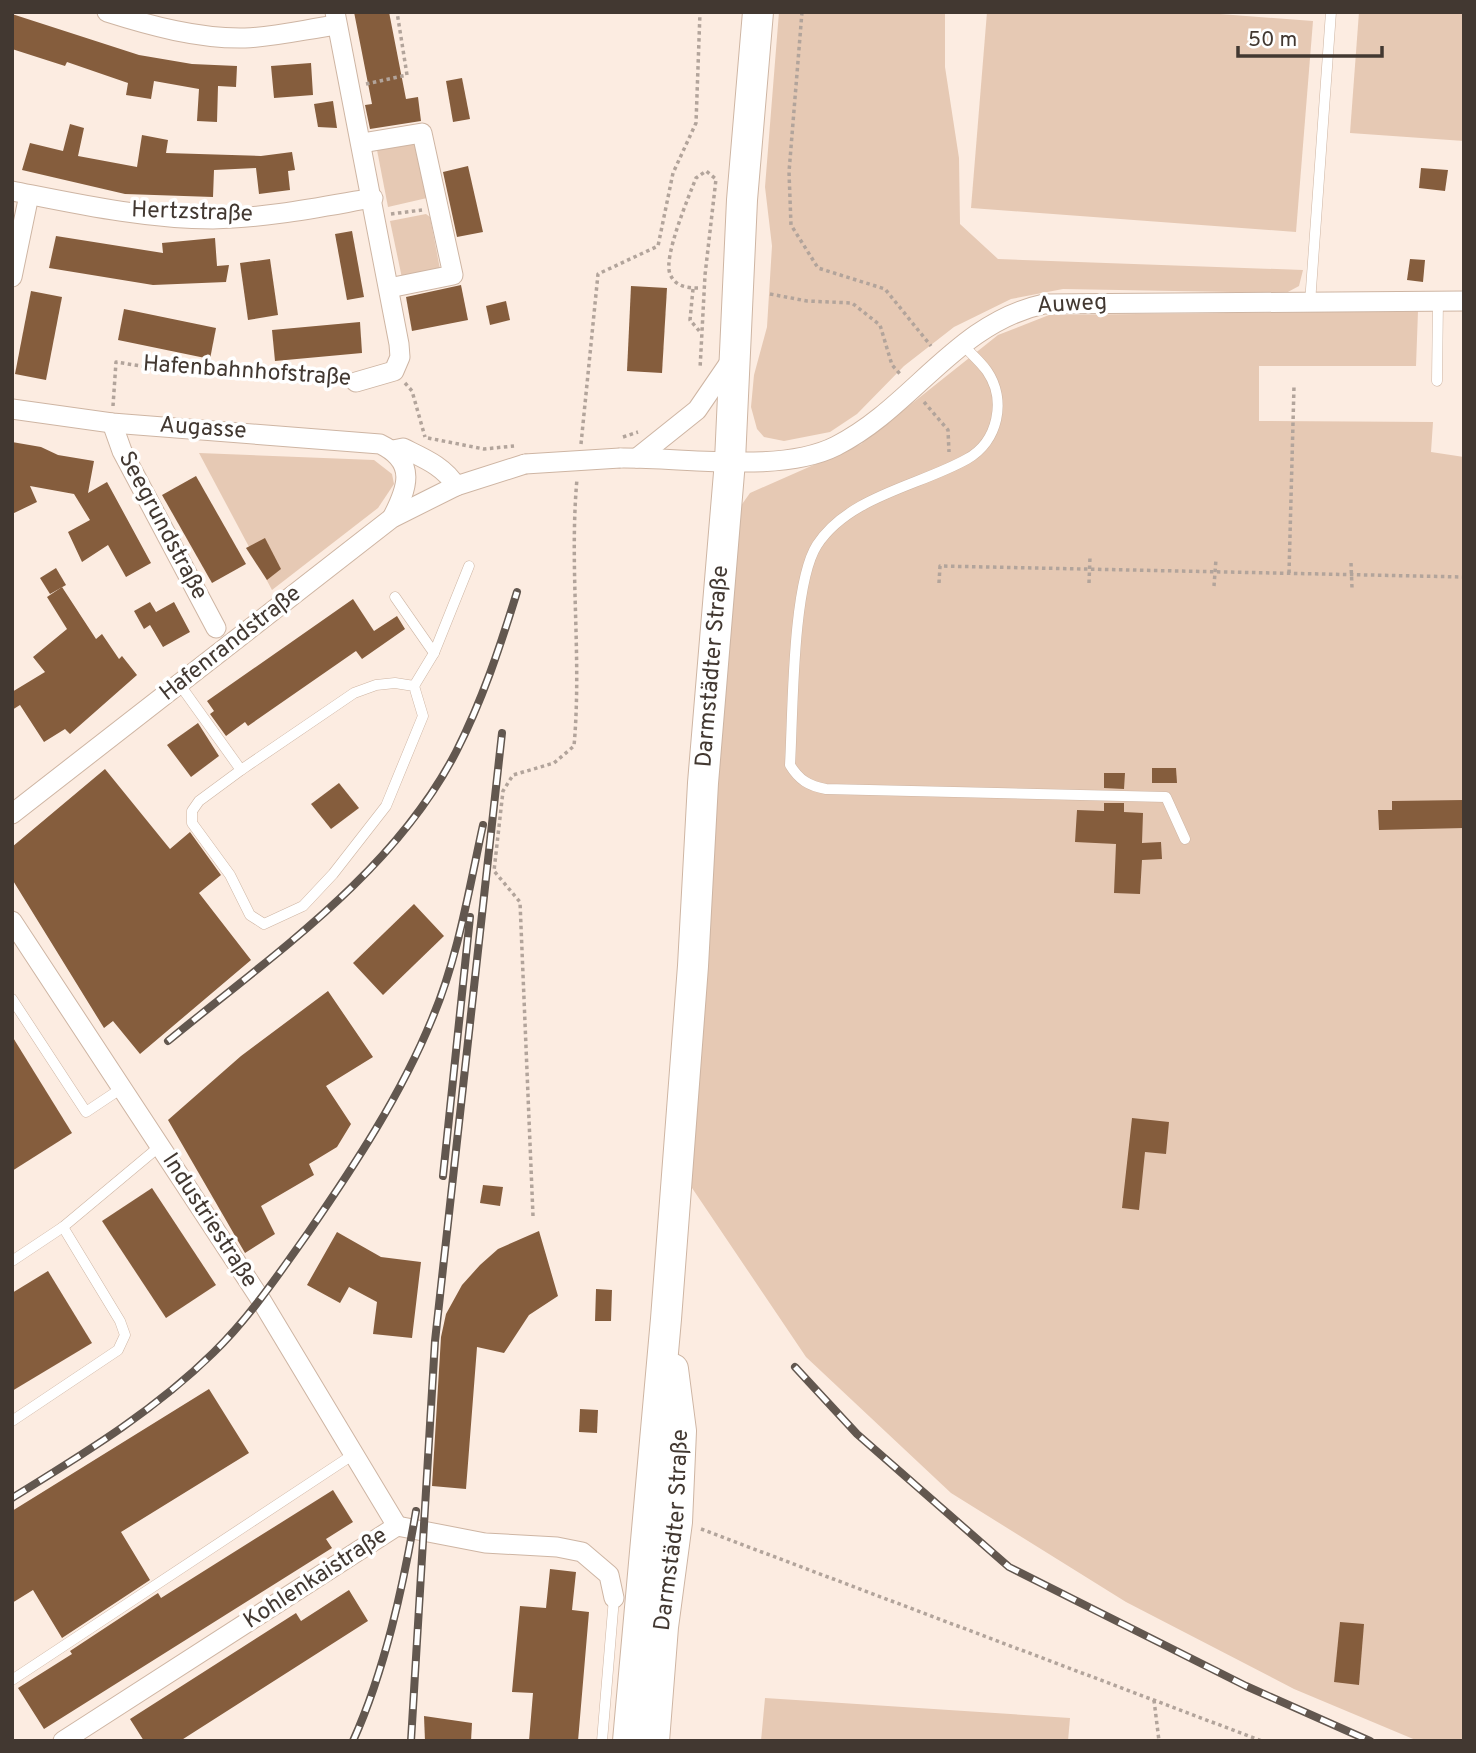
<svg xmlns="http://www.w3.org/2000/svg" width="1476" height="1753" viewBox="0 0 1476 1753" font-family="Overpass,sans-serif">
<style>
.green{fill:#e6c9b4}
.building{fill:#855d3d}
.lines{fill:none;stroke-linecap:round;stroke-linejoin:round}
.service-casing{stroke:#ceb5a3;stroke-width:11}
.minor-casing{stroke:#ceb5a3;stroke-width:21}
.primary-casing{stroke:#ceb5a3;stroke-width:32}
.path{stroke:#b2a49b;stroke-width:3.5;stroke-dasharray:3.5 3.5;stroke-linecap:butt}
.service{stroke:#fff;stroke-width:10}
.minor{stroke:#fff;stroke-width:19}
.primary{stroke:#fff;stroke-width:30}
.rail-casing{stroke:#62574f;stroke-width:8}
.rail{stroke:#fff;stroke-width:5;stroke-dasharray:16;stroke-linecap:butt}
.minor-bridge-casing{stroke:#ceb5a3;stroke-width:21;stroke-linecap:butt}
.minor-bridge{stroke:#fff;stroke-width:19}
.labels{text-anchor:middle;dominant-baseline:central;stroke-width:7;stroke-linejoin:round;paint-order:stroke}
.street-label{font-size:23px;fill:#423831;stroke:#fff}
</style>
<rect width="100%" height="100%" fill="#fcece1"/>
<g class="green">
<polygon points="779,12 945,12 945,67 959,158 960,224 998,259 1303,270 1299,286 1286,293 1063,289 1011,299 954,327 904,366 857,414 830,432 784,441 764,437 757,429 751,407 754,375 767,327 772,246 765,187"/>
<polygon points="987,12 1194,12 1313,21 1296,232 971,208"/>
<polygon points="1359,12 1464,12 1464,141 1350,133"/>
<polygon points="415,144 427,198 388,207 377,150"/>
<polygon points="426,214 430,217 440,269 402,278 390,221"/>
<polygon points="1418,311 1416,366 1259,366 1259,421 1433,422 1431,452 1464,457 1464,1741 1418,1741 1294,1689 1126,1602 951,1493 806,1357 688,1182 735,514 750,493 861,444 998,335 1049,315"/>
<polygon points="199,453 374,460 392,474 394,484 378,508 272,590"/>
<polygon points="765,1698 1070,1718 1068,1741 761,1741"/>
</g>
<g class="building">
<polygon points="354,12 389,12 406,99 418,97 421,121 370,129 365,105 372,104"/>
<polygon points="12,14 139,55 192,64 237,66 236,87 218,86 217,122 197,121 199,89 154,81 151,99 126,95 128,83 67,62 65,66 12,49"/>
<polygon points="311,63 313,95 274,98 271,66"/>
<polygon points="462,78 470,119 453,122 446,81"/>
<polygon points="333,101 337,128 318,127 314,104"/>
<polygon points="70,124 84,128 78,156 137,167 142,135 168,140 166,153 261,156 292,152 295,170 288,171 290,190 259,194 256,168 214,170 213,197 125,194 22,170 30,143 63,151"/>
<polygon points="468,166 483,232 457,237 443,172"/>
<polygon points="1421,168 1448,170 1445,191 1419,188"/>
<polygon points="352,231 364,297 347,300 335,234"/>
<polygon points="56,236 163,253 162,243 215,238 217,266 229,265 226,282 153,285 49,268"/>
<polygon points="270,259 278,315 248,320 240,263"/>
<polygon points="1410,259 1425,260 1423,282 1407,280"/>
<polygon points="461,285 468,320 412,331 406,297"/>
<polygon points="631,286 667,288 662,373 627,371"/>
<polygon points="31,291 62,297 46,380 15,374"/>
<polygon points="506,301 510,320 490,325 486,306"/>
<polygon points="124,309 216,328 210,359 118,340"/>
<polygon points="360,322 362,353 275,361 272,330"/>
<polygon points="12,442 41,447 58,455 94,461 88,493 107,482 151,563 126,577 108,545 82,562 68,532 90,520 74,494 30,486 37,502 12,514"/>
<polygon points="196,476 246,564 212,583 162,495"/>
<polygon points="265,538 281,569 267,580 246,548"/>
<polygon points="56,568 66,585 50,594 40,578"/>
<polygon points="62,587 96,639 102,634 119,659 122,656 137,675 70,734 65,729 44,742 20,705 12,710 12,692 45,672 33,657 67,629 47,597"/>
<polygon points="353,599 374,631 397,616 405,629 362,659 356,651 248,726 245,722 226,736 210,714 214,711 207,701"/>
<polygon points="150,602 156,612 174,602 190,632 163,647 150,625 144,629 134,611"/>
<polygon points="198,723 219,756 191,777 167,745"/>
<polygon points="1152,768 1176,768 1177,783 1152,783"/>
<polygon points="105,769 170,849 190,832 221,875 199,893 251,960 140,1054 113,1021 104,1028 12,879 12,847"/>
<polygon points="1104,773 1125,773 1124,789 1104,788"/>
<polygon points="339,783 359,808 331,829 311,804"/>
<polygon points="1464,800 1464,828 1379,830 1378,810 1392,810 1392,801"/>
<polygon points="1104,803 1124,803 1124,812 1143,813 1142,843 1161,842 1162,859 1142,860 1140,894 1114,893 1116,844 1075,842 1077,810 1104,811"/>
<polygon points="414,904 444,936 383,995 353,963"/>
<polygon points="328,991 373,1057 326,1086 351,1124 337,1147 309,1164 314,1175 261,1206 275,1234 245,1253 168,1120 241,1056"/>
<polygon points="12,1036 72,1133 12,1171"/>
<polygon points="1132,1118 1169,1122 1166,1154 1145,1152 1139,1210 1122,1208"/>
<polygon points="483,1185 503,1187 500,1206 480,1203"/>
<polygon points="152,1188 216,1285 166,1318 102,1221"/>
<polygon points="539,1231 558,1296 529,1315 504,1353 477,1347 466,1489 432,1486 441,1337 446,1314 462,1285 480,1265 498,1249"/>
<polygon points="337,1232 381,1257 421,1262 412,1338 373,1334 377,1302 349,1287 340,1303 307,1285"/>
<polygon points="48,1271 92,1343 12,1391 12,1293"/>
<polygon points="596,1289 612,1290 611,1321 595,1321"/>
<polygon points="209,1389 249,1453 121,1532 150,1580 62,1638 33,1590 12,1603 12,1511"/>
<polygon points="580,1409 598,1410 597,1433 579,1432"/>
<polygon points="333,1490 353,1522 326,1539 332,1548 44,1729 18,1688 72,1654 70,1651 158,1593 161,1598"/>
<polygon points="550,1569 576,1572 572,1610 589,1612 578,1741 529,1741 533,1693 512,1692 520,1606 546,1608"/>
<polygon points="349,1590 368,1621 180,1741 144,1741 130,1719 296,1613 301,1621"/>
<polygon points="1340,1622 1364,1624 1359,1685 1334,1682"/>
<polygon points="424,1716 472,1723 471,1741 425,1741"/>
</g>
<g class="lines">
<defs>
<g id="service">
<polyline points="1310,303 1331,12"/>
<path d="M962,344C970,353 980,361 987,371C1007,400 998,442 967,459C919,486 849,496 817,545C792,584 793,714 790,765C799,780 809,786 826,789L1166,797L1185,839"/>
<polyline points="1437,381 1438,300"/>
<polyline points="395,597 434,653"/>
<polygon points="395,683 414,686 423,716 386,806 333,874 303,906 264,924 250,915 230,875 192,823 192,811 199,801 241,770 354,693 376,685"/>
<polyline points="180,685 241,770"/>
<polyline points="414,686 434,653 469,566"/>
<polyline points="12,999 86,1112 122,1088"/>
<polyline points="12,1261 63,1227 160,1146"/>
<polyline points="12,1421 118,1350 125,1335 120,1321 63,1227"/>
<polyline points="12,1680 354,1454"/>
<polyline points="602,1741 614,1598"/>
</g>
<g id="minor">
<path d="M107,12C151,26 199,39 245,38C275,37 307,29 337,25"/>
<polyline points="335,12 399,344 400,357 394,371 356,382"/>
<polyline points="362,143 422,133 453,275 389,288"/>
<path d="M12,191C78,204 146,219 213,219C267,218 320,207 373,198"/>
<polyline points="12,277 29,195"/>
<path d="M12,409L112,423L380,444C418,462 407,489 392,518"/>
<polyline points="112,423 122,451 216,628"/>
<path d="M393,450L403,448C423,458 444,466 456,486"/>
<path d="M620,458C683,457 781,474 836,446C913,407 956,323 1044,304L1464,301"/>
<polyline points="637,458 697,410 734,356"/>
<polyline points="12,814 392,518 456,486 525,464"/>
<polyline points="12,921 261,1300 397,1526"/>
<polyline points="63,1741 397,1526 485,1543 557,1547 582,1552 609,1575 614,1598"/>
</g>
<g id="primary">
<path id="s1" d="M628,1741L666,1319L693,966L703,783L730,461L742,200L758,12"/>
<path id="s2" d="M654,1741L663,1627L677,1522L681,1431L673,1369"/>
</g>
</defs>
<use href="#service" class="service-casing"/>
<use href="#minor" class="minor-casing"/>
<use href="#primary" class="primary-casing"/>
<g class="path">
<polyline points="802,12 789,172 791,225 818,268 885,289 931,346"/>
<polyline points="366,84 407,75 397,12"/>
<polyline points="391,214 422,210"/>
<path d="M698,288C686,288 675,286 670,274C663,257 689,196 696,178L706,171L716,179L705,275L700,369"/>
<polyline points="693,289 690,320 701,333"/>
<polyline points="770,294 807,301 852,303 880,325 892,365 901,375"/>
<polyline points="405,383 412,391 425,437"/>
<polyline points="924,402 948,430 949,452"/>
<polyline points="113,406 116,362 153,368 337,380"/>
<polyline points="623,437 638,432"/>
<polyline points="428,438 484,449 514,446"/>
<polyline points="581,444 598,274 658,246 673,173 696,123 700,12"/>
<polyline points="1351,563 1352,588"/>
<polyline points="1289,573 1294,386"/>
<polyline points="939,583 940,566 1464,577"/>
<polyline points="1089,583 1090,557"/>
<polyline points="1214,586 1216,559"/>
<path d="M533,1216L520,902L494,871L503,791L513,775L554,763L574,746C582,657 569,568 577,479"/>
<polyline points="701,1529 1262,1741"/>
<polyline points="1154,1700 1159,1741"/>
</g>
<use href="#service" class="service"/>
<use href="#minor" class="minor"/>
<use href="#primary" class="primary"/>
<defs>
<g id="rail">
<path d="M168,1041C271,956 393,874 456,752C482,701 500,647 517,592"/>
<polyline points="443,1176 470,917"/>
<polyline points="795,1367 857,1434 1009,1567 1246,1686 1370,1741"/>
<path d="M12,1498C83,1454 153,1412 213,1353C250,1317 278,1275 308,1233C354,1166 401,1095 432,1019C458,958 469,889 483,825"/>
<path d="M353,1741C385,1670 403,1587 416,1511"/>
<polyline points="411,1741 435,1341 502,733"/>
</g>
</defs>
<use href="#rail" class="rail-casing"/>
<use href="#rail" class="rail"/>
<defs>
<polyline id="minor-bridge" points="525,464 620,458"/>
</defs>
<use href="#minor-bridge" class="minor-bridge-casing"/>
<use href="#minor-bridge" class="minor-bridge"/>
</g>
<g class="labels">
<g class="street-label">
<text transform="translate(192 213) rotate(2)">Hertzstraße</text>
<text transform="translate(1072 305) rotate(-3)">Auweg</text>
<text transform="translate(247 372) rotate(4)">Hafenbahnhofstraße</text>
<text transform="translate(203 429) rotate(4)">Augasse</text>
<text transform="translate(162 526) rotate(62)">Seegrundstraße</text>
<text transform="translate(231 644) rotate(-38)">Hafenrandstraße</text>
<text stroke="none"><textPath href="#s1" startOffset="1078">Darmstädter Straße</textPath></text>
<text transform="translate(209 1221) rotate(57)">Industriestraße</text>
<text stroke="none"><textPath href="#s2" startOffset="212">Darmstädter Straße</textPath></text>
<text transform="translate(316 1579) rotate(-33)">Kohlenkaistraße</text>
</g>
</g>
<rect width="1476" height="1753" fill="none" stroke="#423831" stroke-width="28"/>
<path d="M1238 46v10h144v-10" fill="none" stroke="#423831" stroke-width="3.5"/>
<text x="1248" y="46" font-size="21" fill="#423831" stroke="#ffffff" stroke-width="5" paint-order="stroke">50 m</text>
</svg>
